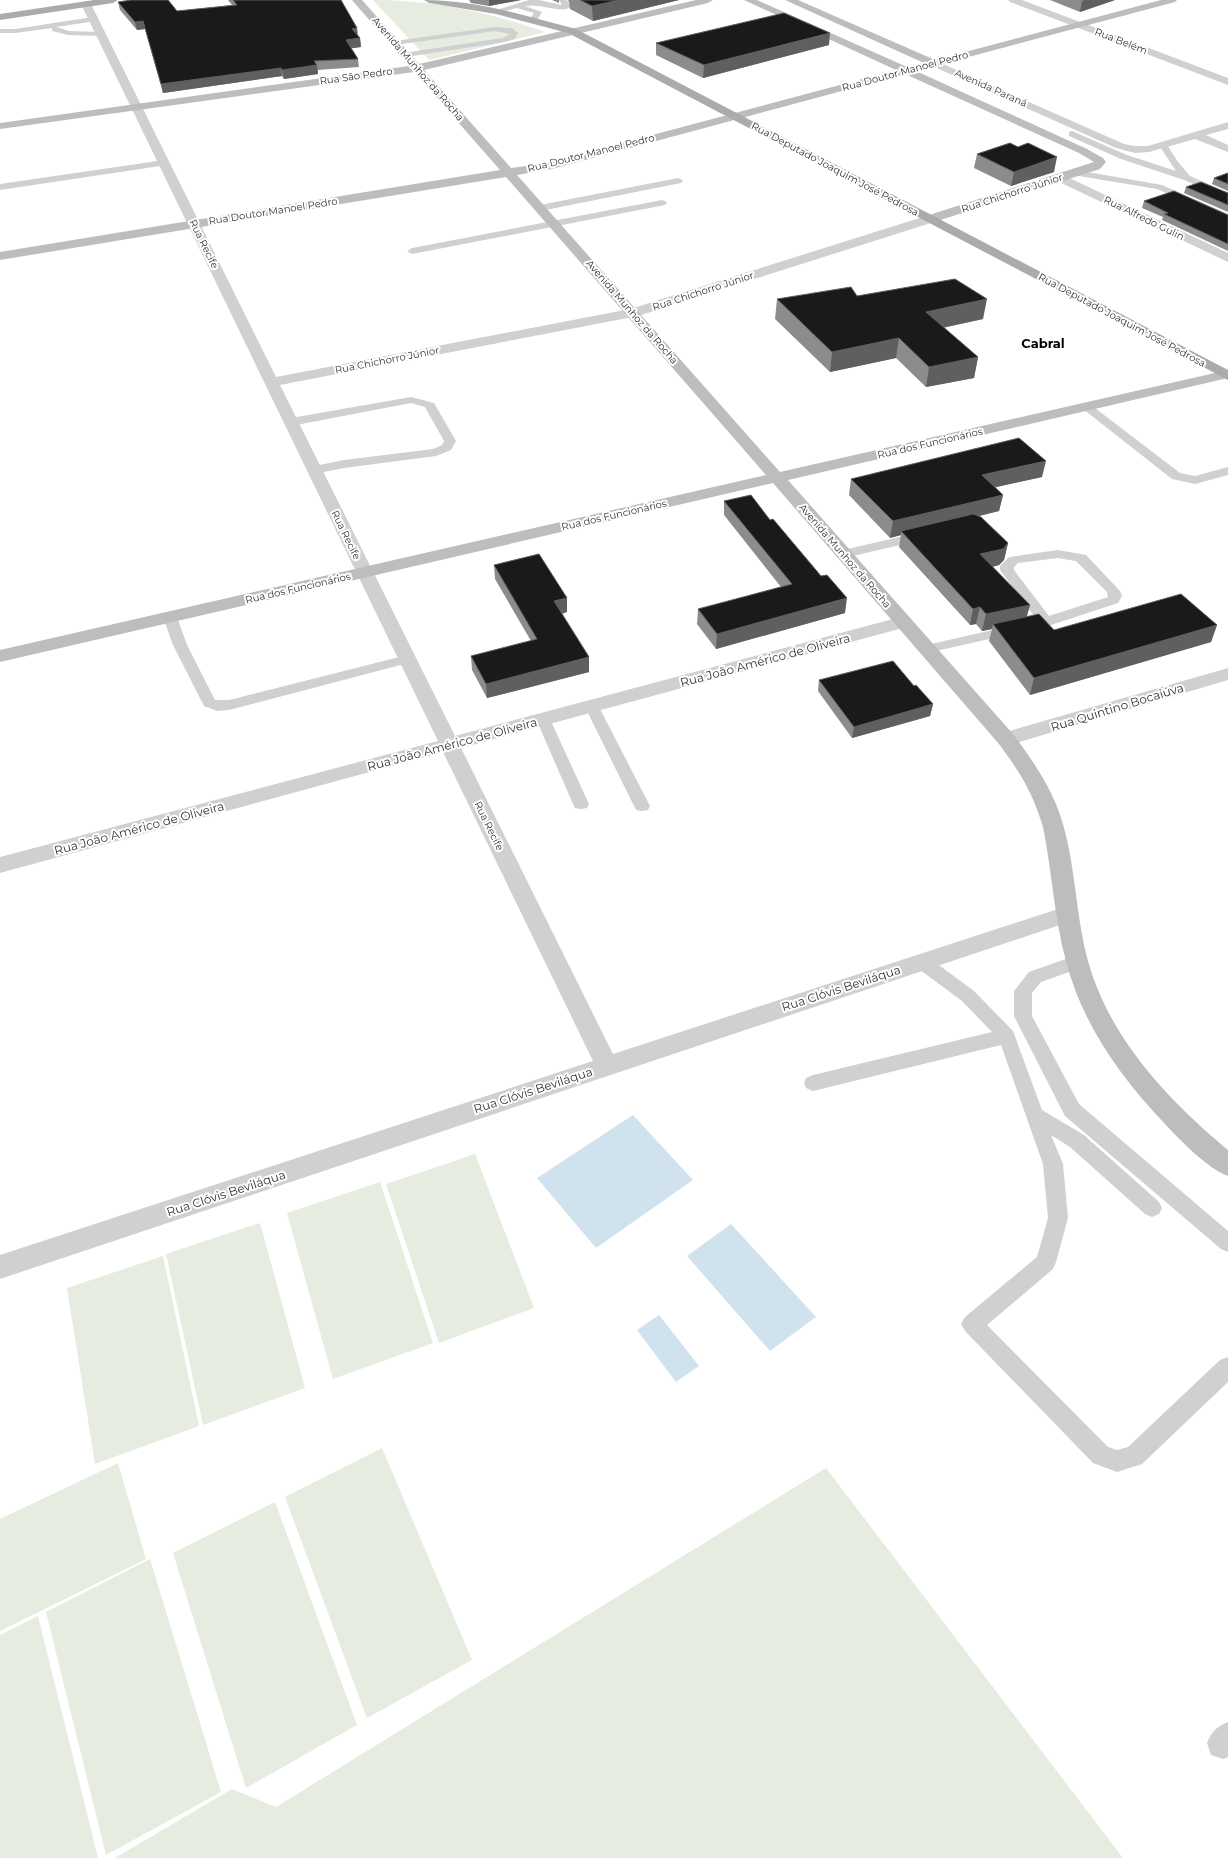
<svg xmlns="http://www.w3.org/2000/svg" width="1228" height="1858" viewBox="0 0 1228 1858" font-family="Montserrat,sans-serif">
<style>
.green{fill:#e6ecdf}
.water{fill:#cfe2ee}
.lines{fill:none;stroke-linecap:round;stroke-linejoin:round}
.lane{fill:#d0d0d0;fill-rule:evenodd}
.street{fill:#d0d0d0;fill-rule:evenodd}
.secondary{fill:#bdbdbd;fill-rule:evenodd}
.primary{fill:#ababab;fill-rule:evenodd}
.wall{fill:#8c8c8c}
.shaded-wall{fill:#5f5f5f}
.building{fill:#1a1a1a;stroke:#5f5f5f}
.labels{text-anchor:middle;dominant-baseline:central;stroke-width:4;stroke-linejoin:round;paint-order:stroke}
.far-street-label{font-size:10px;fill:#333;stroke:#fff}
.street-label{font-size:12px;fill:#333;stroke:#fff}
.far-district-label{font-size:13px;font-weight:bold;fill:#000;stroke:#fff}
</style>
<rect width="100%" height="100%" fill="#fff"/>
<g class="green">
<path d="M373,0C432,0 489,12 545,32L429,60Z"/>
<polygon points="475,1154 534,1308 439,1343 386,1184"/>
<polygon points="380,1182 433,1343 333,1379 287,1213"/>
<polygon points="260,1223 305,1388 203,1425 166,1254"/>
<polygon points="163,1256 199,1426 95,1464 67,1288"/>
<polygon points="382,1448 472,1660 367,1718 285,1497"/>
<polygon points="118,1463 146,1559 0,1631 0,1519"/>
<polygon points="826,1468 1123,1858 115,1858 232,1789 276,1807"/>
<polygon points="275,1502 357,1725 246,1788 173,1553"/>
<polygon points="150,1559 221,1792 106,1855 46,1612"/>
<polygon points="38,1616 98,1858 0,1858 0,1635"/>
</g>
<g class="water">
<polygon points="633,1115 693,1180 596,1248 537,1178"/>
<polygon points="731,1224 816,1317 770,1351 687,1256"/>
<polygon points="659,1315 699,1366 676,1382 637,1330"/>
</g>
<g class="lines">
<g class="lane">
<path d="M529,0H539L562,5L559,0H567L571,7C562,14 540,3 525,6L542,12L536,22H533L529,20L534,13L517,8L497,13L493,11Z"/>
<polygon points="93,17 96,17 96,21 56,27 69,31 100,32 103,32 103,36 68,35 52,31 52,28 15,33 0,33 0,29 15,29"/>
<polygon points="495,27 512,28 518,33 515,39 505,42 406,57 403,57 403,53 503,38 510,34 495,31 395,45 391,43 395,41"/>
<polygon points="1072,131 1127,155 1176,171 1159,145 1160,143 1166,143 1178,162 1190,176 1228,193 1228,199 1184,180 1121,159 1069,136 1069,132"/>
<polygon points="164,160 169,163 167,165 0,190 0,184"/>
<polygon points="1076,170 1162,185 1228,214 1228,221 1157,189 1073,175 1071,173 1073,171"/>
<polygon points="678,178 681,179 683,181 681,183 540,211 535,208 540,205"/>
<polygon points="662,200 665,201 667,203 665,205 412,254 407,251 412,248"/>
<polygon points="411,397 434,403 456,441 451,450 436,456 344,468 314,474 310,473 308,470 310,467 344,460 433,449 442,445 444,441 425,407 411,403 291,426 285,422 291,418"/>
<polygon points="1087,404 1091,405 1180,473 1195,476 1228,467 1228,475 1195,484 1172,479 1083,409 1081,407"/>
<polygon points="921,532 926,533 927,536 926,539 844,558 839,557 837,554 839,551"/>
<path d="M1058,550L1086,555L1120,591L1122,596L1118,603L1051,625L927,653L922,652L920,649L922,646L1037,620L1000,570V566L1009,557ZM1058,558L1076,561L1107,592L1108,597L1049,616L1014,570V567L1018,563Z"/>
<polygon points="170,613 175,614 177,617 187,645 215,700 229,700 407,655 412,656 414,659 412,662 229,710 217,711 204,706 173,645 163,617 165,614"/>
<polygon points="592,702 597,704 599,707 650,806 648,810 642,811 636,810 634,806 585,707 587,704"/>
<polygon points="543,714 548,716 550,719 589,804 587,808 581,809 575,808 573,804 536,719 538,716"/>
<polygon points="922,955 928,957 974,991 1013,1031 1042,1110 1084,1135 1159,1202 1162,1208 1159,1214 1152,1217 1145,1214 1070,1147 1051,1135 1063,1164 1068,1218 1056,1262 1053,1269 987,1325 1108,1447 1117,1450 1128,1447 1220,1360 1228,1357 1228,1382 1142,1464 1117,1472 1093,1463 965,1331 961,1324 965,1317 1037,1257 1048,1218 1043,1164 1001,1045 813,1091 806,1088 804,1083 806,1078 813,1075 992,1032 962,1001 916,967 913,962 916,957"/>
<polygon points="1077,955 1083,957 1086,962 1083,967 1041,982 1032,993 1032,1016 1079,1104 1228,1231 1228,1252 1221,1249 1065,1116 1014,1016 1014,991 1029,972"/>
</g>
<g class="street">
<polygon points="1008,0 1022,0 1228,78 1228,85 1010,2"/>
<polygon points="86,1 91,4 276,377 630,309 926,216 934,216 936,219 934,222 638,316 280,385 455,736 904,616 910,618 913,622 910,626 461,748 613,1054 1067,906 1075,908 1078,914 1075,920 0,1279 0,1255 593,1061 443,752 0,873 0,857 438,741 81,4"/>
<polygon points="934,60 1124,144 1135,146 1148,146 1228,122 1228,129 1206,135 1228,145 1228,152 1195,139 1149,152 1135,153 1116,148 930,65 929,63 930,61"/>
<polygon points="1061,174 1228,253 1228,262 1057,181 1055,178"/>
<polygon points="1228,668 1228,680 1006,746 999,744 996,739 999,734"/>
<path d="M1228,1722V1757L1223,1759L1211,1755L1207,1743C1212,1731 1216,1727 1228,1722Z"/>
</g>
<path class="secondary" d="M352,0H362L419,64L696,0H713L708,3L424,70L511,168L547,163L896,70L744,0H757L907,67L924,63L785,0H798L935,60L1161,0H1177L1175,2L916,71L1087,149L1103,158L1106,162L1100,169L934,222H926L924,219L926,216L1094,162L1079,153L905,74L552,169L517,175L780,472L1228,370V378L788,480L1013,734C1030,757 1045,778 1056,804C1076,853 1074,909 1088,961C1110,1039 1167,1099 1228,1150V1176C1207,1168 1181,1141 1165,1124C1121,1078 1082,1024 1066,961C1054,917 1052,871 1043,827C1032,791 1021,774 999,744L773,483L0,662V650L766,475L506,177L0,260V252L500,170L414,72L0,129V123L409,66Z"/>
<g class="primary">
<polygon points="94,0 118,0 113,3 0,20 0,14"/>
<path d="M424,0C476,0 526,16 576,29L1228,370V380L568,33L496,14L429,3Z"/>
</g>
</g>
<g class="wall">
<polygon points="228,0 341,0 357,35 360,38 361,47 351,48 358,59 359,67 318,70 318,74 284,79 282,76 163,93 145,29 137,30 120,10 118,2 177,11 232,5"/>
<polygon points="469,0 521,0 489,6 471,3"/>
<polygon points="552,0 559,0 559,3"/>
<polygon points="568,0 679,0 593,21 570,9 569,2"/>
<polygon points="1050,0 1115,0 1080,12"/>
<polygon points="656,43 829,45 703,78 656,55"/>
<polygon points="977,154 1054,172 1011,186 974,168"/>
<polygon points="1228,173 1228,191 1212,184 1214,178"/>
<polygon points="1186,187 1228,193 1228,212 1184,193"/>
<polygon points="1144,201 1228,215 1228,251 1162,220 1163,217 1142,208"/>
<polygon points="857,296 983,319 943,328 978,357 974,378 926,387 896,358 830,372 775,319 777,299"/>
<polygon points="1042,477 995,487 1003,495 999,511 979,516 1008,543 1004,560 999,565 992,567 1030,605 1027,617 1054,630 1217,625 1211,642 1030,695 989,641 992,629 982,631 976,624 970,625 899,547 901,535 890,538 849,495 851,479"/>
<polygon points="724,501 845,613 716,649 697,624 698,609 781,587 724,515"/>
<polygon points="494,565 567,598 567,612 562,614 589,657 589,672 487,698 472,670 471,656 531,641 495,579"/>
<polygon points="819,680 933,704 930,716 852,738 818,691"/>
</g>
<g class="shaded-wall">
<polygon points="489,0 521,0 489,6"/>
<polygon points="619,0 679,0 593,21 592,6"/>
<polygon points="1085,0 1115,0 1080,12 1082,1"/>
<polygon points="143,21 145,29 137,30 135,22"/>
<polygon points="357,28 358,36 352,29"/>
<polygon points="830,33 829,45 703,78 704,65"/>
<polygon points="360,38 361,47 347,49 346,40"/>
<polygon points="317,65 318,74 284,79 282,70"/>
<polygon points="281,68 282,76 163,93 161,84"/>
<polygon points="1057,157 1054,172 1011,186 1014,172"/>
<polygon points="987,299 983,319 922,332 926,312"/>
<polygon points="899,338 896,358 830,372 832,352"/>
<polygon points="978,357 974,378 926,387 929,367"/>
<polygon points="1046,461 1042,477 979,491 982,475"/>
<polygon points="1003,495 999,511 905,534 901,531 901,535 890,538 893,521"/>
<polygon points="1008,543 1004,560 999,565 977,571 980,554"/>
<polygon points="567,598 567,612 555,615 554,601"/>
<polygon points="847,598 845,613 716,649 717,634"/>
<polygon points="1030,605 1025,621 993,624 992,629 982,631 986,614"/>
<polygon points="980,607 976,624 970,625 973,609"/>
<polygon points="1217,625 1211,642 1030,695 1034,678"/>
<polygon points="589,657 589,672 487,698 486,684"/>
<polygon points="933,704 930,716 852,738 854,727"/>
</g>
<g class="building">
<polygon points="131,0 168,0 177,11 237,5 233,0 341,0 357,28 352,29 360,38 346,40 358,59 314,61 317,65 282,70 281,68 161,84 143,21 135,22 118,2"/>
<polygon points="580,0 619,0 592,6"/>
<polygon points="784,13 830,33 704,65 656,43"/>
<polygon points="1010,143 1018,147 1028,143 1057,157 1014,172 977,154"/>
<polygon points="1228,173 1228,184 1214,178"/>
<polygon points="1201,182 1228,193 1228,205 1186,187"/>
<polygon points="1174,191 1228,215 1228,244 1164,214 1168,213 1144,201"/>
<polygon points="955,279 987,299 926,312 978,357 929,367 899,338 832,352 777,299 851,287 857,296"/>
<polygon points="1019,438 1046,461 982,475 1003,495 893,521 851,479"/>
<polygon points="751,495 770,520 773,519 821,576 827,575 847,598 717,634 698,609 792,584 724,501"/>
<polygon points="973,514 981,517 1008,543 1003,549 980,554 1030,605 986,614 980,607 973,609 901,531"/>
<polygon points="539,554 567,598 554,601 589,657 486,684 471,656 537,639 494,565"/>
<polygon points="1181,594 1217,625 1034,678 993,624 1039,614 1054,630"/>
<polygon points="893,661 914,686 916,685 933,704 854,727 819,680"/>
</g>
<g class="labels">
<g class="far-street-label">
<text transform="translate(1121 41) rotate(21)">Rua Belém</text>
<text transform="translate(418 69) rotate(49)">Avenida Munhoz da Rocha</text>
<text transform="translate(905 71) rotate(-15)">Rua Doutor Manoel Pedro</text>
<text transform="translate(356 76) rotate(-8)">Rua São Pedro</text>
<text transform="translate(991 88) rotate(24)">Avenida Paraná</text>
<text transform="translate(591 153) rotate(-14)">Rua Doutor Manoel Pedro</text>
<text transform="translate(835 169) rotate(28)">Rua Deputado Joaquim José Pedrosa</text>
<text transform="translate(1012 193) rotate(-18)">Rua Chichorro Júnior</text>
<text transform="translate(273 211) rotate(-9)">Rua Doutor Manoel Pedro</text>
<text transform="translate(1144 218) rotate(26)">Rua Alfredo Gulin</text>
<text transform="translate(204 244) rotate(64)">Rua Recife</text>
<text transform="translate(703 291) rotate(-18)">Rua Chichorro Júnior</text>
<text transform="translate(632 312) rotate(49)">Avenida Munhoz da Rocha</text>
<text transform="translate(1122 320) rotate(28)">Rua Deputado Joaquim José Pedrosa</text>
<text transform="translate(387 360) rotate(-11)">Rua Chichorro Júnior</text>
<text transform="translate(930 443) rotate(-13)">Rua dos Funcionários</text>
<text transform="translate(614 515) rotate(-13)">Rua dos Funcionários</text>
<text transform="translate(346 535) rotate(64)">Rua Recife</text>
<text transform="translate(845 556) rotate(49)">Avenida Munhoz da Rocha</text>
<text transform="translate(298 588) rotate(-13)">Rua dos Funcionários</text>
<text transform="translate(489 826) rotate(64)">Rua Recife</text>
</g>
<g class="street-label">
<text transform="translate(765 660) rotate(-15)">Rua João Américo de Oliveira</text>
<text transform="translate(1117 707) rotate(-17)">Rua Quintino Bocaiúva</text>
<text transform="translate(452 744) rotate(-15)">Rua João Américo de Oliveira</text>
<text transform="translate(139 828) rotate(-15)">Rua João Américo de Oliveira</text>
<text transform="translate(841 988) rotate(-18)">Rua Clóvis Beviláqua</text>
<text transform="translate(533 1090) rotate(-18)">Rua Clóvis Beviláqua</text>
<text transform="translate(226 1193) rotate(-18)">Rua Clóvis Beviláqua</text>
</g>
<g class="far-district-label">
<text x="1043" y="343">Cabral</text>
</g>
</g>
</svg>
